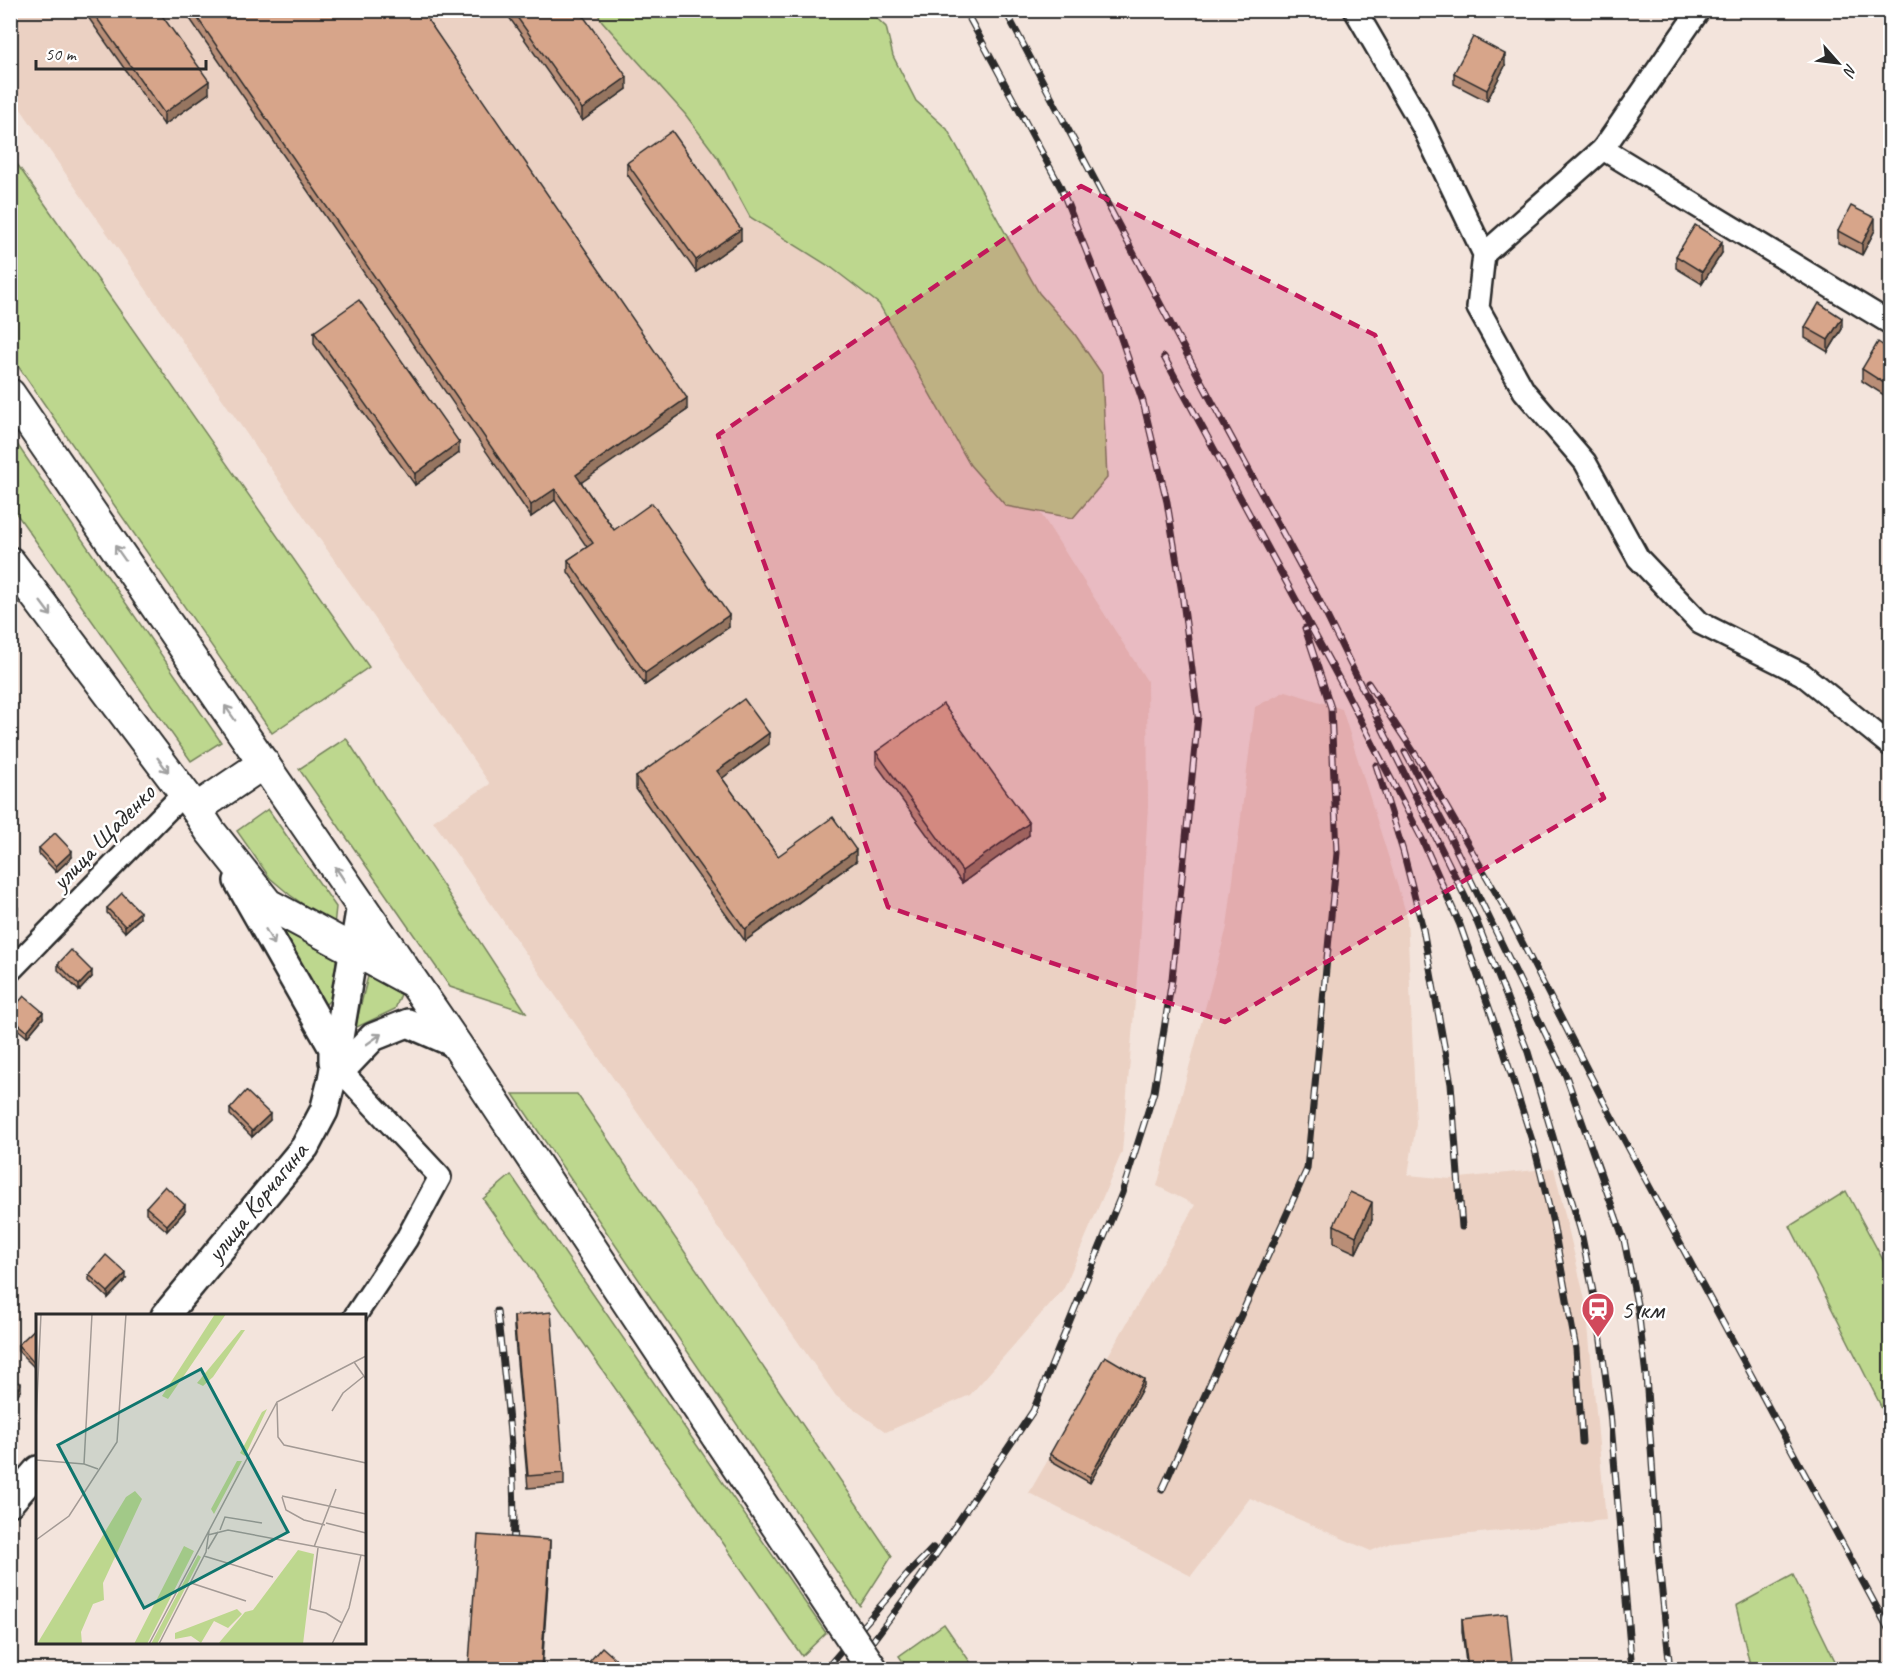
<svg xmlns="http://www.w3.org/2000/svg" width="1901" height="1680" viewBox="0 0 1901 1680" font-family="Caveat,sans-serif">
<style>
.built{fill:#ebd1c3}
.green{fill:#bdd78e;stroke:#74815c;stroke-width:1.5}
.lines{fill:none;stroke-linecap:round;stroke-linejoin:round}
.minor-casing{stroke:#2b2b2b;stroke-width:26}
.tertiary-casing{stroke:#2b2b2b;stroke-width:32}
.secondary-casing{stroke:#2b2b2b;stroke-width:34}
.minor{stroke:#fff;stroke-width:21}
.tertiary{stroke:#fff;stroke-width:27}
.secondary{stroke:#fff;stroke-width:30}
.rail-casing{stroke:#2b2b2b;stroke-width:7}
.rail{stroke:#fff;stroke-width:4.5;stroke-dasharray:14;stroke-linecap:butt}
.secondary-bridge-casing{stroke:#2b2b2b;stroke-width:34;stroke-linecap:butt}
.secondary-bridge{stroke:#fff;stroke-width:30}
.wall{fill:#b98e77;stroke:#2b2b2b;stroke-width:1.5}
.shaded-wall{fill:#967461;stroke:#2b2b2b;stroke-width:1.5}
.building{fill:#d7a58a;stroke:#2b2b2b;stroke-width:1.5}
.oneway{stroke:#a0a0a0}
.marked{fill:#c2185b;fill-opacity:0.2;stroke:#c2185b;stroke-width:4.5;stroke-dasharray:12 8;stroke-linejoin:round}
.labels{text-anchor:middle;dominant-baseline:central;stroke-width:5;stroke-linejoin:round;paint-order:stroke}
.street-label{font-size:26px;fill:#2b2b2b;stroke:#fff}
.poi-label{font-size:26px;fill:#2b2b2b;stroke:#fff;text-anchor:start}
.inset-road{fill:none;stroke:#a39a95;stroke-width:1.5}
.view{fill:#0f766e;fill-opacity:0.15;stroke:#0f766e;stroke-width:3}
.inset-edge{fill:none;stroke:#2b2b2b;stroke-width:3}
</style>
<rect width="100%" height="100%" fill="#f3e4dc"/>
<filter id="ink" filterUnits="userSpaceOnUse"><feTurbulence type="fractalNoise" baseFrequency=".0167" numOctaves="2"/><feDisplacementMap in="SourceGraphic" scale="12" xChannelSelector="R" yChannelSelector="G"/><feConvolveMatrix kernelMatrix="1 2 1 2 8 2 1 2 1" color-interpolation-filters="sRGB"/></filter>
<g filter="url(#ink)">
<g class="built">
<polygon points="10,11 722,11 1147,681 1148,806 1140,943 1122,1152 1064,1288 970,1395 886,1432 836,1396 433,821 490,784 11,95"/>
<polygon points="1286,691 1342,709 1407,916 1416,1124 1408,1175 1451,1179 1554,1168 1586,1304 1606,1520 1393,1542 1371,1551 1250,1498 1191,1576 1029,1493 1195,1205 1157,1186 1227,927 1255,707"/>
</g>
<g class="green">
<polygon points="596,11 869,11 886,27 893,56 916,101 947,129 1039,293 1074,333 1102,374 1107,478 1073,518 1006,506 970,465 879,304 832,268 750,217 718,158 685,114 602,21"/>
<polygon points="10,154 369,667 272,733 11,356"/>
<polygon points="10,434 221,742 191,761 11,506"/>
<polygon points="346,738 522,1006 526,1012 450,987 299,769"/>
<polygon points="268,809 336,907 334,926 290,895 270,878 237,831"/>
<polygon points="274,918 337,957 330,1000 324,1006"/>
<polygon points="368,976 401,994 395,1009 355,1028"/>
<polygon points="513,1094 577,1094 892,1556 860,1606"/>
<polygon points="511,1175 826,1633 802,1656 483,1199"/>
<polygon points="1846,1191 1890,1273 1890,1424 1790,1226"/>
<polygon points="1793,1575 1839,1669 1751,1669 1736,1606"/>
<polygon points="944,1624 975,1669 908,1669 899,1656"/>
</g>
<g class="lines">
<defs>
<g id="minor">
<polyline points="1355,10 1423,127 1484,254 1478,308 1524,391 1585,462 1638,558 1700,623 1802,674 1890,745"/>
<polyline points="1603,149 1699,10"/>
<polyline points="1484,254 1603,149 1890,323"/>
<polyline points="10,971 184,793"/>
<polyline points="341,1071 440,1177 406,1240 355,1316"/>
</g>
<g id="tertiary">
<polyline points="238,881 333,1048 333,1061"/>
<polyline points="332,1080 373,1037 408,1023 456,1044"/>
<polyline points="165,1316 305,1147 324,1111 332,1080 361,905"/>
<polyline points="10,1502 38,1470"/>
</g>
<g id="secondary">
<polyline points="10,394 456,1044 717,1437"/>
<polyline points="10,562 196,809 210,831 268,904 409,980"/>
<polyline points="196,809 264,763"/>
</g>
</defs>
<use href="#minor" class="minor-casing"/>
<use href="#tertiary" class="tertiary-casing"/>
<use href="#secondary" class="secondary-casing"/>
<use href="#minor" class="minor"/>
<use href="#tertiary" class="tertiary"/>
<use href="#secondary" class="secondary"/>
<defs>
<g id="rail">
<polyline points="1005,10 1210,398 1320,602 1475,917 1528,1052 1581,1232 1598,1317 1610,1412 1632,1670"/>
<polyline points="1164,357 1345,690 1422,839 1460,925 1499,1036 1535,1150 1553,1223 1576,1349 1582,1442"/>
<polyline points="1368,683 1421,763 1503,905 1607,1108 1890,1632"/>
<polyline points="1405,752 1444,825 1566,1076 1624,1240 1638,1309 1646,1376 1659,1563 1670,1670"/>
<polyline points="1376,765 1403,851 1423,929 1451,1084 1462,1227"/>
<path d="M497,1311C506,1391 517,1472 513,1553"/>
<polyline points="1162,1490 1307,1169 1337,853 1331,708 1305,628"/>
<polyline points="825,1670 908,1574 933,1548"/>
<polyline points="851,1670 920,1578 1033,1411 1122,1193 1154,1092 1172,979 1198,716 1182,593 1167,502 1143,402 1120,335 1061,188 965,10"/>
</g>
</defs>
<use href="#rail" class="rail-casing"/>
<use href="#rail" class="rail"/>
<defs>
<polyline id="secondary-bridge" points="717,1437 873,1670"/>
</defs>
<use href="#secondary-bridge" class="secondary-bridge-casing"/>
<use href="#secondary-bridge" class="secondary-bridge"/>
</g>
<g class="wall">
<polygon points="83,10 158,10 209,93 164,125"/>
<polygon points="184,10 421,10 687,410 581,482 614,530 729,627 645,685 568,572 568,560 587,547 555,500 531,517"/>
<polygon points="504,10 579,10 627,89 582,121"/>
<polygon points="1505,66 1487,101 1454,84 1454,73"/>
<polygon points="627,163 741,240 696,272 627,174"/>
<polygon points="1875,230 1862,255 1838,243 1838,231"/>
<polygon points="1722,253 1702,284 1676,268 1676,256"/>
<polygon points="1805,327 1842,329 1828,352 1805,338"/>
<polygon points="314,332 459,453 415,485 314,344"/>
<polygon points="1890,350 1887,397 1862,381 1862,369"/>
<polygon points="769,744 722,778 778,856 856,861 745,941 636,789 636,777"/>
<polygon points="876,752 1029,835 962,883 876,764"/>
<polygon points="39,848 72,857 56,872 39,854"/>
<polygon points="107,908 140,918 125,932 107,913"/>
<polygon points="58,964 92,977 79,991 58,970"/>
<polygon points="10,1012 43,1018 27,1037 10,1023"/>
<polygon points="230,1109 270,1120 252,1137 230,1115"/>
<polygon points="146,1207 185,1211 167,1231 146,1213"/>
<polygon points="1372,1220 1356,1253 1334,1243 1334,1225"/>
<polygon points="89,1275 126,1279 108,1298 89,1280"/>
<polygon points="514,1316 564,1473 564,1485 528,1488 514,1327"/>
<polygon points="38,1326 38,1371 18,1351 18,1345"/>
<polygon points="1144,1385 1090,1483 1050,1460 1050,1454"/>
<polygon points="550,1552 542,1670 469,1670 469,1663"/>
<polygon points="1462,1619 1513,1670 1467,1670 1462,1631"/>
</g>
<g class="shaded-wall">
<polygon points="1505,54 1505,66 1487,101 1487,90"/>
<polygon points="627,77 627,89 582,121 582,109"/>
<polygon points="209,81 209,93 164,125 164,113"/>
<polygon points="1875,218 1875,230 1862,255 1862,244"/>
<polygon points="741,229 741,240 696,272 696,260"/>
<polygon points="1722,242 1722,253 1702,284 1702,272"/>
<polygon points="1842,318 1842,329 1828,352 1828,340"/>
<polygon points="1890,380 1890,392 1887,397 1887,385"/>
<polygon points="687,398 687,410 576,486 576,475"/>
<polygon points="459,442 459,453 415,485 415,474"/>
<polygon points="555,489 555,500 531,517 531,505"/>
<polygon points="729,615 729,627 645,685 645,673"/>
<polygon points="769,733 769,744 717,782 717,771"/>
<polygon points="1029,823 1029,835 962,883 962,871"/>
<polygon points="856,850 856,861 745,941 745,929"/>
<polygon points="72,851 72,857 56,872 56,866"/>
<polygon points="18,908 18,914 10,921 10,915"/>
<polygon points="140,912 140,918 125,932 125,926"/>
<polygon points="92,971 92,977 79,991 79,985"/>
<polygon points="43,1012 43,1018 27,1037 27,1031"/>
<polygon points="270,1114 270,1120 252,1137 252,1131"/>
<polygon points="1372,1202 1372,1220 1356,1253 1356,1236"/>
<polygon points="185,1205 185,1211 167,1231 167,1225"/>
<polygon points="126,1273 126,1279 108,1298 108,1292"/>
<polygon points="1144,1379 1144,1385 1090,1483 1090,1477"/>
<polygon points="21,1384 21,1390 10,1405 10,1400"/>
<polygon points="550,1540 550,1552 541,1670"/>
</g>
<g class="building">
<polygon points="91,10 158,10 209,81 164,113"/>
<polygon points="192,10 421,10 687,398 576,475 614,530 652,503 729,615 645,673 568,560 593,543 555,489 531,505"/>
<polygon points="512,10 579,10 627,77 582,109"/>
<polygon points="1473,37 1505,54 1487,90 1454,73"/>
<polygon points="672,131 741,229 696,260 627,163"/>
<polygon points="1851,206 1875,218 1862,244 1838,231"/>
<polygon points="1695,225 1722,242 1702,272 1676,256"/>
<polygon points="359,300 459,442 415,474 314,332"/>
<polygon points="1819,303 1842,318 1828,340 1805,327"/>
<polygon points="1878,342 1890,350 1890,380 1887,385 1862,369"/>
<polygon points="744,699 769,733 717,771 778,856 833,817 856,850 745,929 636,777"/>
<polygon points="943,704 1029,823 962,871 876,752"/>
<polygon points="55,833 72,851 56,866 39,848"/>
<polygon points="122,893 140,912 125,926 107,908"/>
<polygon points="10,899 18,908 10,915"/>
<polygon points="71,950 92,971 79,985 58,964"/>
<polygon points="24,996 43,1012 27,1031 10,1017 10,1012"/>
<polygon points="246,1091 270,1114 252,1131 230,1109"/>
<polygon points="165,1186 185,1205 167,1225 146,1207"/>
<polygon points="1350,1192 1372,1202 1356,1236 1334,1225"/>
<polygon points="106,1255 126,1273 108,1292 89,1275"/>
<polygon points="551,1312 564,1473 528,1476 514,1316"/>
<polygon points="38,1326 38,1365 37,1366 18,1345"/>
<polygon points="1105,1356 1144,1379 1090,1477 1050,1454"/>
<polygon points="10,1377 21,1384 10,1400"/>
<polygon points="478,1535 550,1540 541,1668 469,1663"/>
<polygon points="1507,1614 1513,1670 1468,1670 1462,1619"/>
<polygon points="602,1647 628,1670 582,1670"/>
<polygon points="645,1663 652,1670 639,1670"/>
</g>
<defs><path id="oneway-shaft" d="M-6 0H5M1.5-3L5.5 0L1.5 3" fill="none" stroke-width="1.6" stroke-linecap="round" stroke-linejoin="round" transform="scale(1.5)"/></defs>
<g class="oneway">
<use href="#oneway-shaft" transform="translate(120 553) rotate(-125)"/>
<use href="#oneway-shaft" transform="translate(46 609) rotate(53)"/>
<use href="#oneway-shaft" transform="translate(230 713) rotate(-125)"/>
<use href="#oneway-shaft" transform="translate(163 765) rotate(53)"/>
<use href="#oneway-shaft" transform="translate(340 874) rotate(-124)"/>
<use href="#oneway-shaft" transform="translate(270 937) rotate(60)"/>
<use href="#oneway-shaft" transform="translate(374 1039) rotate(-35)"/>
</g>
</g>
<path class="marked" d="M1081,186L1375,335L1604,798L1225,1022L888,907L718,435Z"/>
<defs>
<symbol id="station-pin" viewBox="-11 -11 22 30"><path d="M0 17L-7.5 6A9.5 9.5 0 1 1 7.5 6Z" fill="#d1495b" stroke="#fff"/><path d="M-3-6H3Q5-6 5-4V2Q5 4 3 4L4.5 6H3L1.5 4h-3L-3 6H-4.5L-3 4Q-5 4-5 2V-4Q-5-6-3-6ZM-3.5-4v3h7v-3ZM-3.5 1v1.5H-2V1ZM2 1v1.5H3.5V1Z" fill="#fff"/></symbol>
</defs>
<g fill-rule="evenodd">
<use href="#station-pin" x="1579" y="1290" width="38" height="52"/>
</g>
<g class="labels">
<g class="street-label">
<text transform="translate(103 837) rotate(-46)">улица Щаденко</text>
<text transform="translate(257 1202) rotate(-51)">улица Корчагина</text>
</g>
<g class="poi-label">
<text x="1621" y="1309">5 км</text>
</g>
</g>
<g transform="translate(36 1314)">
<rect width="330" height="330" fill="#f3e4dc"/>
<path d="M179,0H190L132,85L126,82ZM205,16H209L177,63L167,72L161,69ZM231,95L209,142L204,139L226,98ZM201,147H206L178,200L175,195ZM99,177L106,185L67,269L68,286L57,290L45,318L46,330H1L90,183ZM148,232L158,237L111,330H98ZM262,236L278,240L267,330H182L209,298L217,296ZM162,241L165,243L121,330H115ZM201,295L206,300L192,314L178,307L165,329L155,322L139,325V319Z" fill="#bdd78e"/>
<path class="inset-road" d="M56,0L48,150L62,155M318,48L330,65M241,89L242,123L248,131L330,149M296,97L307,79L328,62M0,107L5,0M0,146L48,150M246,182L330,200M246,183L250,196L268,206L289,211M290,209L330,219M184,216L189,203L226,209M172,221L192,216L330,242M0,226L33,202L81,128L90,0M278,233L300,175M282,234L274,295L290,299L306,309M172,235L182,218M168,242L237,263M155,269L210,287M113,330L241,88L330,42M123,330L170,238L173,217M296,330L313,294L325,241"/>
<path class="view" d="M165,55L252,218L108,294L22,131Z"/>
<rect width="330" height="330" class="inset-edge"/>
</g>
<rect width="1901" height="1680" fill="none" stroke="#fff" stroke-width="36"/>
<rect x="18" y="18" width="1865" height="1644" fill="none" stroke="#2b2b2b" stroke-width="2" filter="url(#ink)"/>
<g transform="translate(1838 63) rotate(118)" stroke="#ffffff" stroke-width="4.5" paint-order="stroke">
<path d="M0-4.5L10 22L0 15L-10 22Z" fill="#2b2b2b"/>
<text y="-9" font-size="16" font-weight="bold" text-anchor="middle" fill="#2b2b2b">N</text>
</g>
<path d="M36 60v9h170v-9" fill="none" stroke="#2b2b2b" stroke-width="3"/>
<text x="45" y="60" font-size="18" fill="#2b2b2b" stroke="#ffffff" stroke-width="4.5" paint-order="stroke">50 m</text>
</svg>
